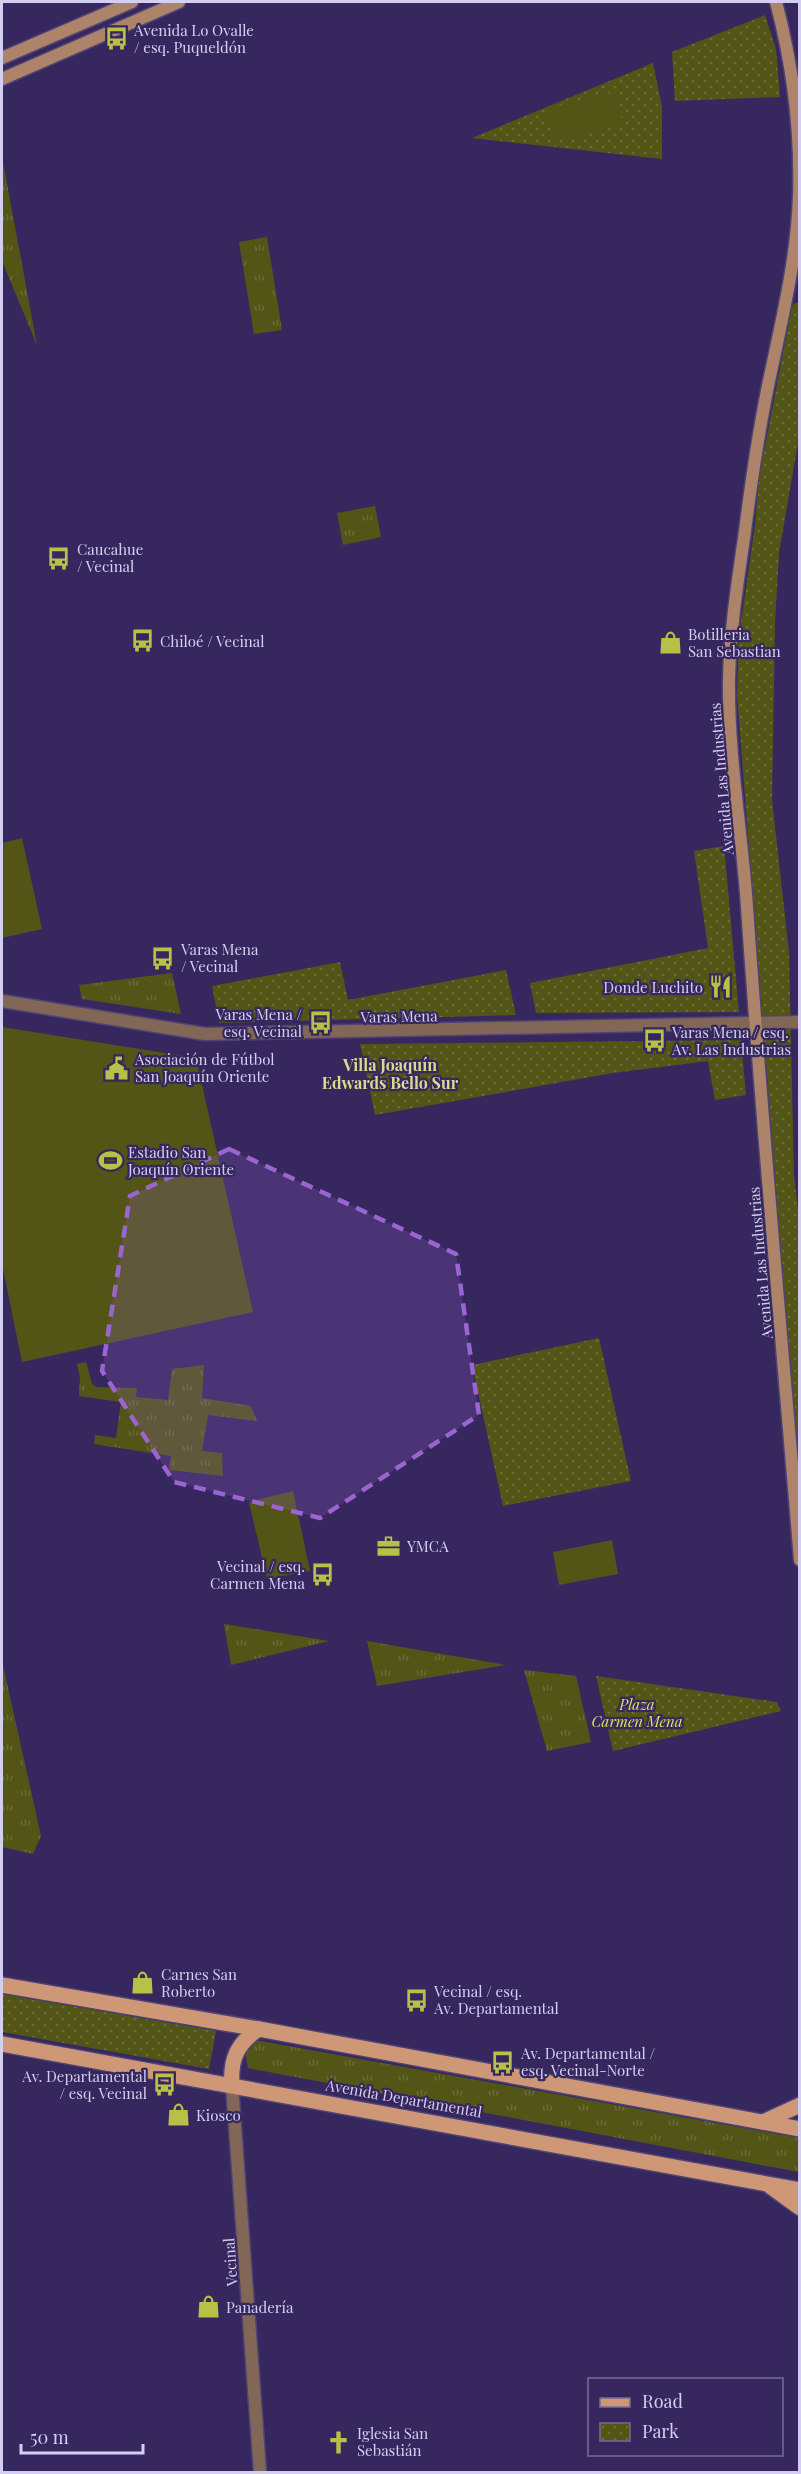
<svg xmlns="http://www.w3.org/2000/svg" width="801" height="2474" viewBox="0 0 801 2474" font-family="'Playfair Display',serif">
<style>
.grass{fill:url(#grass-tufts)}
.park{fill:url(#park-dots)}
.pitch{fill:#525516}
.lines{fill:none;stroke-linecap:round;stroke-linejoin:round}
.tertiary-casing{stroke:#4f4376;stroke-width:15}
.secondary-casing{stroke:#4f4376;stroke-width:15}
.primary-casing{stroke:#4f4376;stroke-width:18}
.tertiary{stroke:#826757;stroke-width:12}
.secondary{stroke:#ad836a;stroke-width:12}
.primary{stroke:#ce9877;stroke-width:15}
.marked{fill:#9a65d0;fill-opacity:0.2;stroke:#9a65d0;stroke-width:4.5;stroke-dasharray:12 8;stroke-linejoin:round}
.labels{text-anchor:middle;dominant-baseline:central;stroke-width:4.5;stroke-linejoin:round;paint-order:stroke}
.poi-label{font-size:15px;fill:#d4cff1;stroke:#36285e;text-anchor:start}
.street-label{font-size:15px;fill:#d4cff1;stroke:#36285e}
.park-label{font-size:15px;font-style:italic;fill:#dae25b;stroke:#36285e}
.neighbourhood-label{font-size:16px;font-weight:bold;fill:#d5dc8e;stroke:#36285e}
</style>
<defs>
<pattern id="grass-tufts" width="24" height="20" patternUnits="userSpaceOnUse" patternTransform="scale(1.5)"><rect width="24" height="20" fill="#525516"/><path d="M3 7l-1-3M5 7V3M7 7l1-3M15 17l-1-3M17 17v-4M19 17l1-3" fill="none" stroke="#6a6c38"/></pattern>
<pattern id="park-dots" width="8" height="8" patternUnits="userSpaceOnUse" patternTransform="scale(1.5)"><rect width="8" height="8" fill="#525516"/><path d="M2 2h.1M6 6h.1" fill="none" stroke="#6a6c38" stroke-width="1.8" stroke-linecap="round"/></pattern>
</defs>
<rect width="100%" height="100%" fill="#36285e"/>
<g class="grass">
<polygon points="2,157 37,345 2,261"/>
<polygon points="267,237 282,330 254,334 239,242"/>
<polygon points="375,506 381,537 343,545 337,513"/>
<polygon points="172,973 181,1014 82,999 79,985"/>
<polygon points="86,1362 92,1384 96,1387 137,1388 136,1397 168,1400 172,1369 204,1365 202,1398 251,1406 257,1421 208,1415 202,1451 222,1453 223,1476 169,1470 171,1456 94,1444 95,1435 116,1438 121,1402 79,1396 80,1377 77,1364"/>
<polygon points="224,1624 329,1641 231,1665"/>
<polygon points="367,1641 506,1665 377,1686"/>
<polygon points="2,1661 41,1836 33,1854 2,1847"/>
<polygon points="524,1670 576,1676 591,1742 547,1751"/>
<polygon points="255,2040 799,2138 799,2172 248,2068 245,2052"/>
</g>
<g class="park">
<polygon points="765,15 776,49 780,97 675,101 672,52"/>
<polygon points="653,63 662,107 662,159 472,138"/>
<polygon points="796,303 799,303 799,437 779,553 775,623 772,800 789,952 794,1176 800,1226 799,1480 737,695 739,636 755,525 759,477 792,306"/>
<polygon points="724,846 739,1012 536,1013 530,983 708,948 694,851"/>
<polygon points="340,962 348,1000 506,970 516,1015 219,1023 212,986"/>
<polygon points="741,1040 746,1095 715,1100 708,1061 613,1073 375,1115 360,1044"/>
<polygon points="599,1338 631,1481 503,1506 472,1365"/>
<polygon points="596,1676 777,1702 781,1711 613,1751"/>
<polygon points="2,1994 216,2031 209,2069 2,2032"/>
</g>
<g class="pitch">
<polygon points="615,92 623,125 554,142 546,109"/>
<polygon points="22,838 42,929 2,938 2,843"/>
<polygon points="2,1027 196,1058 253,1312 22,1362 2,1264"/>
<polygon points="293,1491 310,1571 267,1579 249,1502"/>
<polygon points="612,1540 618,1574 559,1585 553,1552"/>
</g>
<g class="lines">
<defs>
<g id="tertiary">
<polyline points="2,1001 205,1034 800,1022"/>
<polyline points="232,2085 260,2472"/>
</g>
<g id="secondary">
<path d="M776,2C793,66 801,130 799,196C797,255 784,310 772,367C760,421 752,476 745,531C738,580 730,629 729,680C728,756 742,832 747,907C762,1125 782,1342 800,1560"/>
<polyline points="2,58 132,2"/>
<polyline points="2,79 179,2"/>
</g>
<g id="primary">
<polyline points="2,1985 259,2029 800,2129"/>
<polyline points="2,2044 800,2190"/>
<path d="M232,2085C230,2060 237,2043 259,2029"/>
<polyline points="763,2122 800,2105"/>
<polyline points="771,2187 800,2208"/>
</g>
</defs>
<use href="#tertiary" class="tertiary-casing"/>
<use href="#secondary" class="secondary-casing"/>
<use href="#primary" class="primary-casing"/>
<use href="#tertiary" class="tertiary"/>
<use href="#secondary" class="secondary"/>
<use href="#primary" class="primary"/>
</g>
<path class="marked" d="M229,1149L456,1254L479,1415L320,1518L174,1482L102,1371L130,1196Z"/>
<defs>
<symbol id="bus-bare" viewBox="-9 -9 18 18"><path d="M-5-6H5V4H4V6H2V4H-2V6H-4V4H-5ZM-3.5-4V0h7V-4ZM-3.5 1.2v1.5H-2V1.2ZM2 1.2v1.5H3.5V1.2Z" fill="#b9c046" stroke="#36285e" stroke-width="2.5" paint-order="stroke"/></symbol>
<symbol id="shop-bare" viewBox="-9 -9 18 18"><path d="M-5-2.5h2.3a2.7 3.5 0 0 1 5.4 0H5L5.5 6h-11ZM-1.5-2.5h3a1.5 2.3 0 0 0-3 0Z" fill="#b9c046" stroke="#36285e" stroke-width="2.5" paint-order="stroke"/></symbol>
<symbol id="restaurant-bare" viewBox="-9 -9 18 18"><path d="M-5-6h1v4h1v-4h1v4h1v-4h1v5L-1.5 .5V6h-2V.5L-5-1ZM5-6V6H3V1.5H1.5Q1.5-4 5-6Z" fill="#b9c046" stroke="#36285e" stroke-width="2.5" paint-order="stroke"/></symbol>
<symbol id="civic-bare" viewBox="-9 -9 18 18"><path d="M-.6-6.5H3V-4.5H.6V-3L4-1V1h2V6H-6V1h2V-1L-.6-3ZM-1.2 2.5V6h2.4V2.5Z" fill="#b9c046" stroke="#36285e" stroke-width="2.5" paint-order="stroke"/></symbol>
<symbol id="stadium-bare" viewBox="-9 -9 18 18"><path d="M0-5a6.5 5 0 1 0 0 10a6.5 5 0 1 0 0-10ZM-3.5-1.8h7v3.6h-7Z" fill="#b9c046" stroke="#36285e" stroke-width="2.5" paint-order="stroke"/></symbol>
<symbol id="office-bare" viewBox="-9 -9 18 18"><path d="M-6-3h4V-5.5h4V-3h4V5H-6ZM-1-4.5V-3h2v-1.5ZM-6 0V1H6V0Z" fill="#b9c046" stroke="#36285e" stroke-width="2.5" paint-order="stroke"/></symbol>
<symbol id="church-bare" viewBox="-9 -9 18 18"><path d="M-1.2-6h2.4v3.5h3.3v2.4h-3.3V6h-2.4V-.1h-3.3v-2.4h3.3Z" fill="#b9c046" stroke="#36285e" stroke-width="2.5" paint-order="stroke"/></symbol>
</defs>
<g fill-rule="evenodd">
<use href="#bus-bare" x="100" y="22" width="33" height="33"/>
<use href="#bus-bare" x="42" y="542" width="33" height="33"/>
<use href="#bus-bare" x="126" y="624" width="33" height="33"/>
<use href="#shop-bare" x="654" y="626" width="33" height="33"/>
<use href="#bus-bare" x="146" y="942" width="33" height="33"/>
<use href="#restaurant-bare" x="704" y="970" width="33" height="33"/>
<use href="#bus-bare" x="304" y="1006" width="33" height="33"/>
<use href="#bus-bare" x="638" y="1024" width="33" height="33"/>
<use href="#civic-bare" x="100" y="1052" width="33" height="33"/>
<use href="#stadium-bare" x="94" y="1144" width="33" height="33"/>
<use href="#office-bare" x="372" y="1530" width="33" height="33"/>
<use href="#bus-bare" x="306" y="1558" width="33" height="33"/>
<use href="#shop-bare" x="126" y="1966" width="33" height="33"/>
<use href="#bus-bare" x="400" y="1984" width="33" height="33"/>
<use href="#bus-bare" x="486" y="2046" width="33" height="33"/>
<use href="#bus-bare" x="148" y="2068" width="33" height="33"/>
<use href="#shop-bare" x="162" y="2098" width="33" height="33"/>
<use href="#shop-bare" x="192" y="2290" width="33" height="33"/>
<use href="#church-bare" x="322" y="2426" width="33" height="33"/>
</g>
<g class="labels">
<g class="poi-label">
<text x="134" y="30">Avenida Lo Ovalle<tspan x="134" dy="17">/ esq. Puqueldón</tspan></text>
<text x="77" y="549">Caucahue<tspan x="77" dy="17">/ Vecinal</tspan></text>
<text x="688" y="634">Botilleria<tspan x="688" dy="17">San Sebastian</tspan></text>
<text x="160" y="641">Chiloé / Vecinal</text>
<text x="181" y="949">Varas Mena<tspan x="181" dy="17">/ Vecinal</tspan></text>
<text x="703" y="987" text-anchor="end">Donde Luchito</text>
<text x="302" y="1014" text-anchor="end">Varas Mena /<tspan x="302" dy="17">esq. Vecinal</tspan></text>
<text x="672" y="1032">Varas Mena / esq.<tspan x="672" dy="17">Av. Las Industrias</tspan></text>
<text x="135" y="1059">Asociación de Fútbol<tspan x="135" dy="17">San Joaquín Oriente</tspan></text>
<text x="128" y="1152">Estadio San<tspan x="128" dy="17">Joaquín Oriente</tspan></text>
<text x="407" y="1546">YMCA</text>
<text x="305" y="1566" text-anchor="end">Vecinal / esq.<tspan x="305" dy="17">Carmen Mena</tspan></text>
<text x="161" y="1974">Carnes San<tspan x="161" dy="17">Roberto</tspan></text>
<text x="434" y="1991">Vecinal / esq.<tspan x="434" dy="17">Av. Departamental</tspan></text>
<text x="521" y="2053">Av. Departamental /<tspan x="521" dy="17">esq. Vecinal-Norte</tspan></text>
<text x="147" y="2076" text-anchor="end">Av. Departamental<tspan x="147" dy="17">/ esq. Vecinal</tspan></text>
<text x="196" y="2115">Kiosco</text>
<text x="226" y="2307">Panadería</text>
<text x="357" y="2433">Iglesia San<tspan x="357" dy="17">Sebastián</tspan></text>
</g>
<g class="street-label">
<text transform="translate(721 779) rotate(-95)">Avenida Las Industrias</text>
<text transform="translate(399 1016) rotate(-1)">Varas Mena</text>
<text transform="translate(760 1263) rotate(-95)">Avenida Las Industrias</text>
<text transform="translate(404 2098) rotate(10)">Avenida Departamental</text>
<text transform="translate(230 2262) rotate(-94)">Vecinal</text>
</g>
<g class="park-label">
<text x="637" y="1704">Plaza<tspan x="637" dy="17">Carmen Mena</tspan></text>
</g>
<g class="neighbourhood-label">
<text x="390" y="1064">Villa Joaquín<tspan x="390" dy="18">Edwards Bello Sur</tspan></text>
</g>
</g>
<rect width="801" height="2474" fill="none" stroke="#d4cff1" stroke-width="6"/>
<rect x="588" y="2378" width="195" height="78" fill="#36285e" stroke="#756b99" stroke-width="1.5"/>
<rect x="600" y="2398" width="30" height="9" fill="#ce9877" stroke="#756b99" stroke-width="1.5"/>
<text x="642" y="2408" font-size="18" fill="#d4cff1">Road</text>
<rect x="600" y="2423" width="30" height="18" fill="url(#park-dots)" stroke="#756b99" stroke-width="1.5"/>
<text x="642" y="2438" font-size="18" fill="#d4cff1">Park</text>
<path d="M21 2444v9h122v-9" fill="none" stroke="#d4cff1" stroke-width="3"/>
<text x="30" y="2444" font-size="18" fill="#d4cff1" stroke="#36285e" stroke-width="4.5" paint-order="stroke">50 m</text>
</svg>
